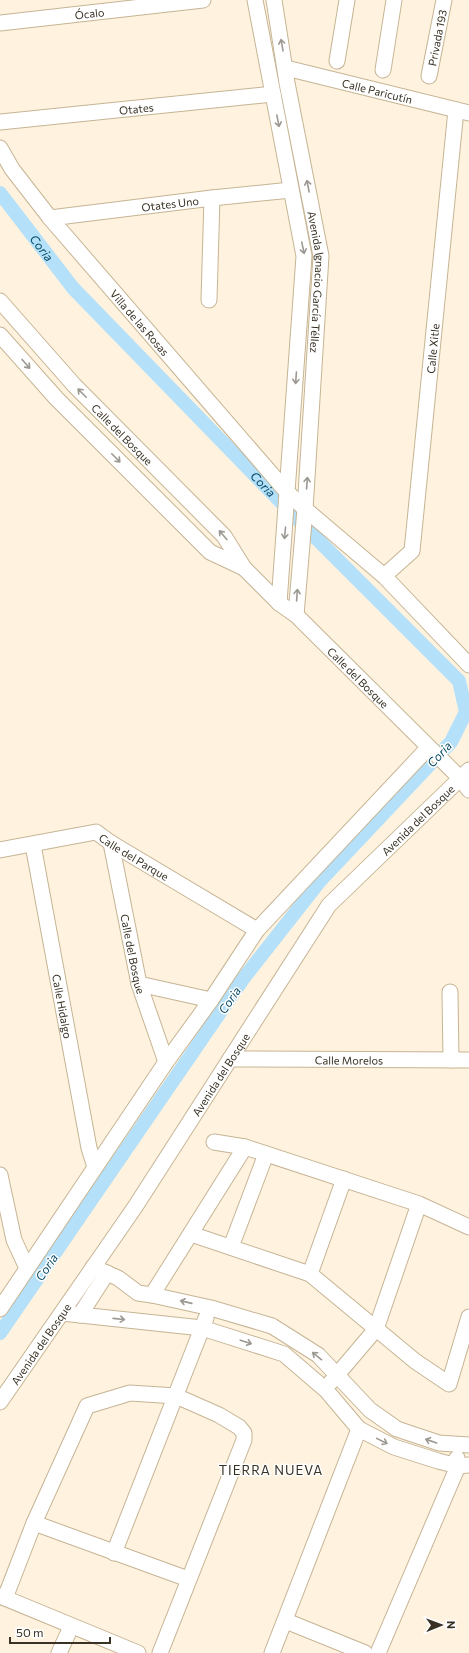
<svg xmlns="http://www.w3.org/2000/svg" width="469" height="1653" viewBox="0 0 469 1653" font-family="Commissioner,sans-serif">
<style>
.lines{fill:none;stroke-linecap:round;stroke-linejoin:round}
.canal{stroke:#b4e0f9;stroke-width:14}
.minor-casing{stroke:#c6b494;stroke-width:17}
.minor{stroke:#fff;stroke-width:15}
.oneway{stroke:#9c9892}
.labels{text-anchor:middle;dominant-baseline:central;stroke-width:3;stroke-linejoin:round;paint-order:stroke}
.street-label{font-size:11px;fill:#383124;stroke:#fff}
.water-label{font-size:12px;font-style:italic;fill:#034863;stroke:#fff}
.quarter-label{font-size:13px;letter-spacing:1px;fill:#383124;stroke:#fff}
</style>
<rect width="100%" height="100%" fill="#fff3df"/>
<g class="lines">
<path class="canal" id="s1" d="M0,193L73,288L309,531L459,681L466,712L451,742L320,881L243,979L0,1333"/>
<defs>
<g id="minor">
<polyline points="255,0 304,256 279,603"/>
<path id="s2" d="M274,0L287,83L321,256L305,509L296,615"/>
<path id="s3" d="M0,23L203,0"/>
<polyline points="337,61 347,0"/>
<path id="s4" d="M286,68L469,113"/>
<polyline points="383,70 394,0"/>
<path id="s5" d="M429,76L444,0"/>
<path id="s6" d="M0,122L273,94"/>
<path id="s7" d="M0,148L12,169L50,218L287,492L305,509L384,576L469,665"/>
<path id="s8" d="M50,218L212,198L291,190"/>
<polyline points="209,300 212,198"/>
<path id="s9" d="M0,301L74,385L224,536L244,568L279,603L296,615L461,779L469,790"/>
<polyline points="0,335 56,398 210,552 244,568"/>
<path id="s10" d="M384,576L412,551L456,110"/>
<path id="s11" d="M111,843L139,984L166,1062"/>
<path id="s12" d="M33,845L89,1148L95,1167"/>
<path id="s13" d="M0,850L96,832L111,843L257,930"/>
<polyline points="139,984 211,1000"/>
<polyline points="450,992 451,1060"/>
<path id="s14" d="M230,1059L469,1060"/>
<polyline points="214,1142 245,1147 419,1204 469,1227"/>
<polyline points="0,1175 14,1240 27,1268"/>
<polyline points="191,1234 310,1274 415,1361 449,1384 469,1317"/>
<polyline points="231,1247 266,1154"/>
<polyline points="93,1267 118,1278 138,1293 152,1295 211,1308 272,1326 318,1355 370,1410 397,1429 439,1443 469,1445"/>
<polyline points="310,1274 344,1179"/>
<polyline points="152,1295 245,1147"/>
<polyline points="0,1309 166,1062 211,1000 257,930 428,748"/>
<polyline points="62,1313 202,1328 284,1354 326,1390 359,1429 394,1447 438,1461 458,1466 469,1465"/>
<polyline points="80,1315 107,1273"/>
<polyline points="331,1382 376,1329 419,1204"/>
<path id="s15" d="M0,1402L135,1207L329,905L469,770"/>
<polyline points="34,1523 188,1579"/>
<polyline points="114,1553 206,1318"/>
<polyline points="0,1596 138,1653"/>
<polyline points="5,1598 34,1523 87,1406 130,1393 176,1396 219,1415 239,1427 244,1433 244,1440 160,1653"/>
<polyline points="286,1621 365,1653"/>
<polyline points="59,1653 71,1627"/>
<polyline points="272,1653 359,1429"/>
<polyline points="378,1653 458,1466 457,1458"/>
</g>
</defs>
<use href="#minor" class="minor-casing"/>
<use href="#minor" class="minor"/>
</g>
<defs><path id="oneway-shaft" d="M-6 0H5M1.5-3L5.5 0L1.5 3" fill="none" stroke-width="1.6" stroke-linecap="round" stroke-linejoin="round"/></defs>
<g class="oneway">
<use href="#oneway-shaft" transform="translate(282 45) rotate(-100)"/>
<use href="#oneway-shaft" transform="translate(278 121) rotate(79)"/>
<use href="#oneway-shaft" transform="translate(308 186) rotate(-101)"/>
<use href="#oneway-shaft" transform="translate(303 248) rotate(78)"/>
<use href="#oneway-shaft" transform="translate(26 364) rotate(49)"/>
<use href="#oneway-shaft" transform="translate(296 378) rotate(94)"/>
<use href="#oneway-shaft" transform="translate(82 393) rotate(-135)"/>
<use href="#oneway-shaft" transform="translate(116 458) rotate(45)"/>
<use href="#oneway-shaft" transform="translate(307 483) rotate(-86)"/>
<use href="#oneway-shaft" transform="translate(285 533) rotate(95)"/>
<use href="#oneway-shaft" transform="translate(223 535) rotate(-130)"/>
<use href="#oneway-shaft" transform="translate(297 595) rotate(-86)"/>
<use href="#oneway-shaft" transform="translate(186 1302) rotate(-167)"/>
<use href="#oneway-shaft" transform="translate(119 1319) rotate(6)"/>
<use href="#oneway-shaft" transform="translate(246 1342) rotate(18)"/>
<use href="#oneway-shaft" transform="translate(317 1356) rotate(-141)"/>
<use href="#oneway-shaft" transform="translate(382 1441) rotate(26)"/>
<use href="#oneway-shaft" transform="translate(431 1441) rotate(-161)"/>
</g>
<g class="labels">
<g class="street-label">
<text stroke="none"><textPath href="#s3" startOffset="90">Ócalo</textPath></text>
<text stroke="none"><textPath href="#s5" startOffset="39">Privada 193</textPath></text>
<text stroke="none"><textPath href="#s4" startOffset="94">Calle Paricutín</textPath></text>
<text stroke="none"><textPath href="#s6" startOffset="137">Otates</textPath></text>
<text stroke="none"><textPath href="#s8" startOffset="121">Otates Uno</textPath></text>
<text stroke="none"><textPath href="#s2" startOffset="286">Avenida Ignacio García Téllez</textPath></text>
<text stroke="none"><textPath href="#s7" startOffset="224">Villa de las Rosas</textPath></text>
<text stroke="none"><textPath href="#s10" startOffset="241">Calle Xitle</textPath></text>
<text stroke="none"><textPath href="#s9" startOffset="181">Calle del Bosque</textPath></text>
<text stroke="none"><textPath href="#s9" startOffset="521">Calle del Bosque</textPath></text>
<text stroke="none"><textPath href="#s15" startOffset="719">Avenida del Bosque</textPath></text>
<text stroke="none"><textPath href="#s13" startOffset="143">Calle del Parque</textPath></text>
<text stroke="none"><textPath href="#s11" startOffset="113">Calle del Bosque</textPath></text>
<text stroke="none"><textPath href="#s12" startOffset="164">Calle Hidalgo</textPath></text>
<text stroke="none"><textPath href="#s14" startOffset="119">Calle Morelos</textPath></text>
<text stroke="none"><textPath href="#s15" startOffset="395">Avenida del Bosque</textPath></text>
<text stroke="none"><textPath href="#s15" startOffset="71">Avenida del Bosque</textPath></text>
</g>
<g class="water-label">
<text stroke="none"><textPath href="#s1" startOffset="69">Coria</textPath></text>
<text stroke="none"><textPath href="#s1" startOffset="393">Coria</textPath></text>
<text transform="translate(439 754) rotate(-48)">Coria</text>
<text transform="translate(229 1000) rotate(-56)">Coria</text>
<text transform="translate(46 1267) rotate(-56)">Coria</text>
</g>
<g class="quarter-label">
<text x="271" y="1470">TIERRA NUEVA</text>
</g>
</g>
<g transform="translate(441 1625) rotate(89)" stroke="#ffffff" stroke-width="3" paint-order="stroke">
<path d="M0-3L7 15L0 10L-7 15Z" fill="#383124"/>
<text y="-6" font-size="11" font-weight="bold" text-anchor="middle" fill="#383124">N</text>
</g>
<path d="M10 1637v6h100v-6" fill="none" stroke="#383124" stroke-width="2"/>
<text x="16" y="1637" font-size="12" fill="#383124" stroke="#ffffff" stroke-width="3" paint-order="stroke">50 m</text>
</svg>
